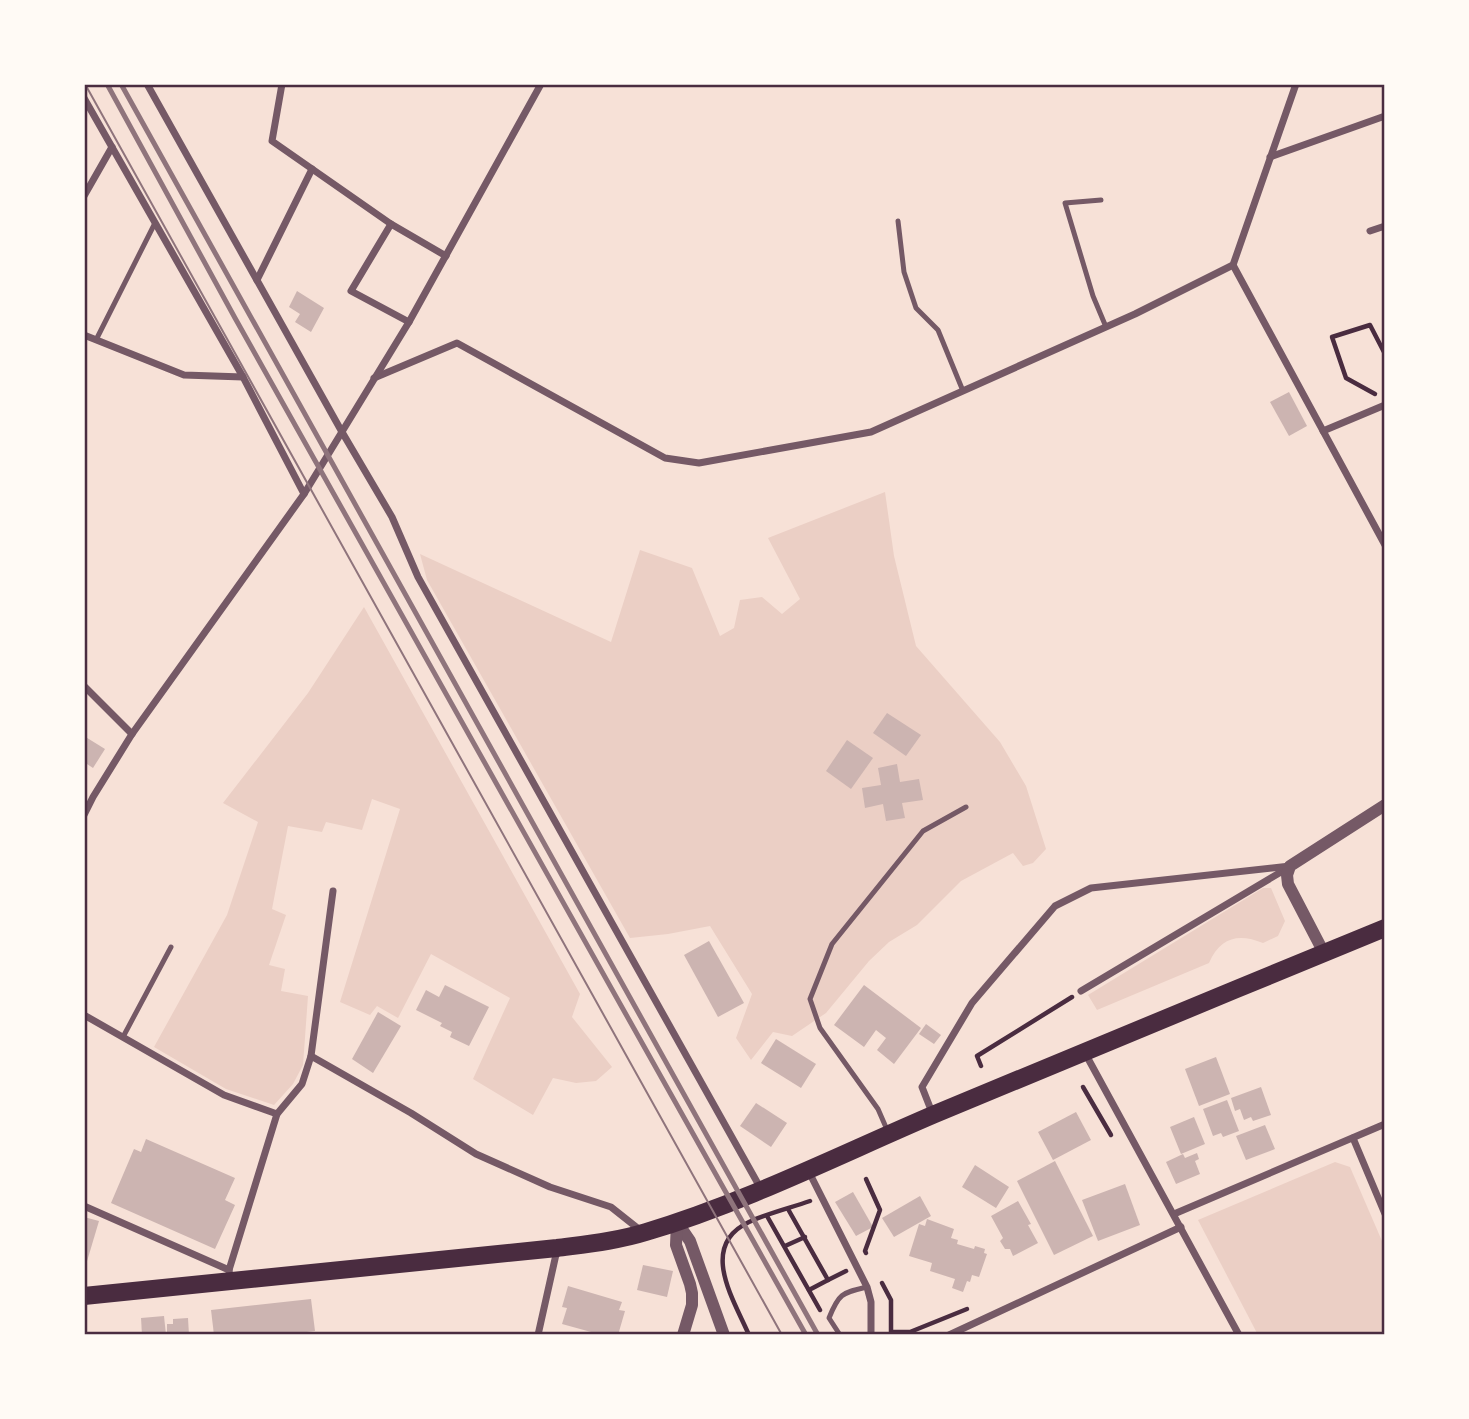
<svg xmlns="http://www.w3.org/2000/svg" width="1469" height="1419" viewBox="0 0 1469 1419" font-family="'Public Sans',sans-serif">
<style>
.green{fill:#ebcfc5}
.building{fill:#ccb4b1}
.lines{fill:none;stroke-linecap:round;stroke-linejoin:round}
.path{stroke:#4a2c40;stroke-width:4.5}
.service{stroke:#755966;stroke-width:5}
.minor{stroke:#755966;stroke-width:7}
.tertiary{stroke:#755966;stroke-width:12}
.primary{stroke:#4a2c40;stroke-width:18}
.tram{stroke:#8f747c;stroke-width:2}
.rail{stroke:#8f747c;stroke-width:5}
.neatline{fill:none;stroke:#4a2c40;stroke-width:2.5}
</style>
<rect width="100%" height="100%" fill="#f7e1d7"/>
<g class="green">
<polygon points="885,492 894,556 916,646 1000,742 1026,786 1046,849 1033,863 1023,866 1013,853 961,881 917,925 889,942 869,961 826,1013 792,1036 773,1032 751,1060 736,1038 752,994 710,926 668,934 630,938 427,580 420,554 611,642 640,550 692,568 720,636 734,628 740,600 762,597 782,614 800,599 768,538"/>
<polygon points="364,607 580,994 572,1017 612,1067 596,1081 576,1083 553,1078 533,1115 473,1079 510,998 431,954 398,1018 377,1006 370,1015 340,1002 400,809 372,799 362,830 326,822 322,832 288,826 272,909 286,915 269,965 285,969 281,991 308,996 303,1065 293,1084 274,1105 226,1089 154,1047 227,915 258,822 223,803 308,693"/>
<path d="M1263,888H1271L1285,921L1278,936L1263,943C1239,933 1220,937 1209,963L1097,1010L1088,995Z"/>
<polygon points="1335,1162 1350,1167 1385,1248 1385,1335 1258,1335 1198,1220"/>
</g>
<g class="building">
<polygon points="297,291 324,308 311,332 295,322 300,314 289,307"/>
<polygon points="1289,392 1307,426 1289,436 1270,402"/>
<polygon points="887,713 921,735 906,756 873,733"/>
<polygon points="84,736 105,749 93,768 84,762"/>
<polygon points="847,740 873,758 851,789 826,771"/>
<polygon points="897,764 900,782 919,779 923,800 902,803 905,818 886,821 883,804 865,808 862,788 881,785 878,768"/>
<polygon points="709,941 744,1003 718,1017 684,955"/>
<polygon points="445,985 489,1007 469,1046 450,1037 452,1032 440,1026 442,1023 416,1010 426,990 439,997"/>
<polygon points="864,985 921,1028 894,1064 877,1050 886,1038 876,1030 864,1047 834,1025"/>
<polygon points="378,1012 401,1026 373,1073 352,1059"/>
<polygon points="926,1024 941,1035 934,1044 919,1034"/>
<polygon points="776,1039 816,1064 801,1088 761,1063"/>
<polygon points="1216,1057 1230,1094 1199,1106 1185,1069"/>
<polygon points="1261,1087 1271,1115 1253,1121 1251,1117 1244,1120 1240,1109 1235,1111 1231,1098"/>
<polygon points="1227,1100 1239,1131 1223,1137 1221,1133 1213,1136 1203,1109"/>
<polygon points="756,1103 787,1123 771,1147 740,1126"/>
<polygon points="1076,1112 1091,1140 1053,1160 1038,1132"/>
<polygon points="1194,1117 1205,1144 1181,1154 1170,1127"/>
<polygon points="1265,1125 1275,1149 1246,1160 1236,1136"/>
<polygon points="146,1139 235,1178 225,1200 235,1205 215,1249 111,1203 134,1149 141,1152"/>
<polygon points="1197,1153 1199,1159 1195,1161 1200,1174 1176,1184 1166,1162 1183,1154 1185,1158"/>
<polygon points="1055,1161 1093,1236 1054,1255 1017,1181"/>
<polygon points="975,1165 1009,1187 996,1208 962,1187"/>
<polygon points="1125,1184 1140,1225 1098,1241 1082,1200"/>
<polygon points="853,1192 873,1227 856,1236 835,1202"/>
<polygon points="920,1196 931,1216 894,1237 882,1218"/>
<polygon points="1018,1201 1031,1224 1028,1225 1038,1243 1013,1256 1010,1249 1005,1249 1000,1241 1003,1238 991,1216"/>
<polygon points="84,1217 99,1221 85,1268 84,1268"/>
<polygon points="927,1219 954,1229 951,1238 958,1240 957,1244 974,1249 975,1246 985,1249 984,1253 987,1254 979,1277 972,1275 970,1282 967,1281 963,1292 952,1288 955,1279 930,1271 932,1263 909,1256 919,1224 925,1226"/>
<polygon points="643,1265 673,1271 667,1297 637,1290"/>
<polygon points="568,1286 622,1302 619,1310 625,1311 618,1335 602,1335 562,1324 567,1308 562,1307"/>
<polygon points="311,1299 315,1331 282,1335 214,1335 211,1310"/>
<polygon points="164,1316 166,1335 142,1335 141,1318"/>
<polygon points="188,1318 189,1335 167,1335 167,1324 173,1324 173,1319"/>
</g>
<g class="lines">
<g class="path">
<polyline points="1375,394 1346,378 1332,337 1370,325 1385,354"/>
<polyline points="981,1066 977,1056 1072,997"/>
<polyline points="1083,1087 1111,1135"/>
<polyline points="866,1179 880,1210 865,1251 866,1253"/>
<polyline points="788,1209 828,1280 809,1290"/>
<polyline points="767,1216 820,1310"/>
<polyline points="785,1246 805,1237"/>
<polyline points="828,1280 846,1271"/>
<polyline points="882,1283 891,1300 891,1332 910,1332 967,1309"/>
<path d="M749,1335C734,1300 698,1246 749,1222C768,1213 790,1208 810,1201"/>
</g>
<g class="service">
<polyline points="1101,200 1065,203 1093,296 1106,327"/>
<polyline points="898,221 904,272 916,308 938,330 963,391"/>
<polyline points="96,340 155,223"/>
<polyline points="123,1037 171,947"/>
<polyline points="888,1132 878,1109 820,1028 810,999 832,944 923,831 966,807"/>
<path d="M840,1335L829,1318C839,1293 842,1293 867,1287"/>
</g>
<g class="minor">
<polyline points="147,84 342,432 392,517 418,577 761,1189"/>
<polyline points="282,84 272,141 391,224 446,256"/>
<polyline points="84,98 243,377 304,494"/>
<polyline points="1270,157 1385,116"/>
<polyline points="84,196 112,147"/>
<polyline points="391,224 351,291 409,322"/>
<polyline points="1370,231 1385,226"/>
<polyline points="1233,265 1385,545"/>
<polyline points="257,280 312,169"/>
<polyline points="84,335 184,375 243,377"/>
<polyline points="374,378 457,343 665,458 699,463 871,432 1135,314 1233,265 1296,84"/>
<polyline points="1323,431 1385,405"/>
<polyline points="84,686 132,734"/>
<polyline points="84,815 93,797 132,734 304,494 409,322 541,84"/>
<polyline points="1081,991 1286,869"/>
<polyline points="84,1015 224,1095 277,1114"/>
<polyline points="1085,1053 1239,1335"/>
<polyline points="311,1056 333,891"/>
<polyline points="933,1115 922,1087 972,1003 1055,906 1091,888 1290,866"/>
<polyline points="1353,1138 1385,1214"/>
<polyline points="809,1172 867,1287 871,1302 871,1335"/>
<polyline points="84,1206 229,1270"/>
<polyline points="1174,1214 1385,1124"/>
<polyline points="230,1279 229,1270 277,1114 302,1084 311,1056 411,1113 476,1154 550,1187 611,1207 640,1230"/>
<polyline points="538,1335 557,1250"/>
<polyline points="949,1335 1181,1227"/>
</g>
<g class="tertiary">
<polyline points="1324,953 1288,884 1287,875 1290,866 1385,805"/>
<polyline points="677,1222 690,1241 724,1335"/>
<polyline points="677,1222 676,1245 690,1284 692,1293 692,1305 683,1335"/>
</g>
<path class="primary" d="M84,1296L557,1248C587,1244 617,1241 646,1232C746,1202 839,1155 935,1114C1084,1051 1235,990 1385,928"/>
<polyline class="tram" points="85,84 782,1335"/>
<g class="rail">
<polyline points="107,84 235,318 806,1335"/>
<polyline points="121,84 818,1335"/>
</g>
</g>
<rect width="1469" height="1419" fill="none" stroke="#fffaf5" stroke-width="172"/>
<rect x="86" y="86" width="1297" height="1247" class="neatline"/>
</svg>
